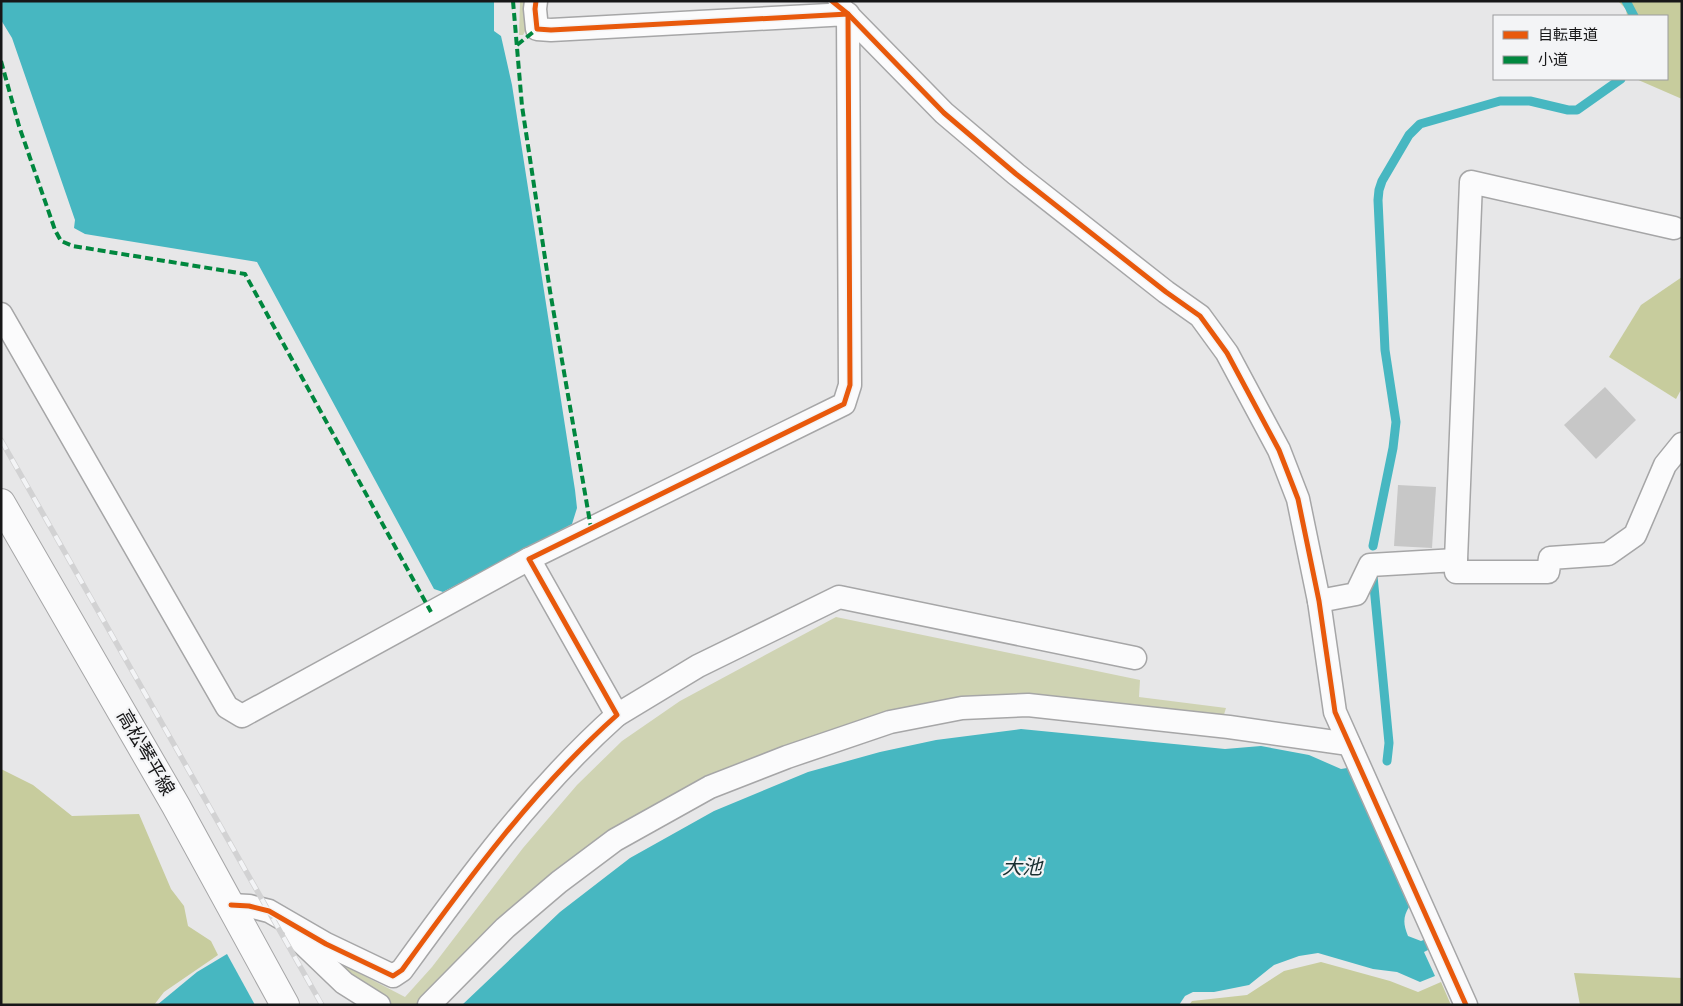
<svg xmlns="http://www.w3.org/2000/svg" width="1683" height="1006" viewBox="0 0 1683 1006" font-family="Spectral,'Noto Sans JP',serif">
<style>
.green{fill:#cfd3b3}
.forest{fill:#c7cc9d}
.water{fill:#47b7c1}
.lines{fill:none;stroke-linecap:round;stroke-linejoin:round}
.stream{stroke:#47b7c1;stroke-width:9}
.building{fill:#c7c7c7}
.street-casing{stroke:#a6a6a7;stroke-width:25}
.secondary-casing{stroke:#a6a6a7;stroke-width:30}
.street{stroke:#fbfbfc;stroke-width:22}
.secondary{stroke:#fbfbfc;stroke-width:28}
.rail-casing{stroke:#d2d2d3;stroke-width:5.5}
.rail{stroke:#f3f4f6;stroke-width:4;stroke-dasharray:11;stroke-linecap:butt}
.quiet{stroke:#00873e;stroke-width:4;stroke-dasharray:8 4;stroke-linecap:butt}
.cycleway-casing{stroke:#f3f4f6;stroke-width:8}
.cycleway{stroke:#e8590c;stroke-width:5}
.labels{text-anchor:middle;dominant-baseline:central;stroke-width:4.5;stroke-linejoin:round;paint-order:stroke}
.street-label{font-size:19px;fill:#171718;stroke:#f3f4f6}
.water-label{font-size:20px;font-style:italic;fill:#192f31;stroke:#f3f4f6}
</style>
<rect width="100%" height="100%" fill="#e7e7e8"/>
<g class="green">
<polygon points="520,1 530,1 527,28 523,35 519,35"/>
<polygon points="836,617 1140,680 1139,697 1226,708 1222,721 997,697 671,798 419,1005 392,1005 385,1001 332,959 405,997 432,967 523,848 577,785 622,741 680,701"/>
</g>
<g class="forest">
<polygon points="1618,1 1682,1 1682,99 1636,79 1667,79 1667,16 1627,16 1626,9"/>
<polygon points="1682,277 1682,388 1676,399 1609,357 1641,305"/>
<polygon points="1,769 33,785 72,816 139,814 171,889 184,906 188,926 211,941 218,955 164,992 154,1005 1,1005"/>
<polygon points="1321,962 1390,981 1418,992 1441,982 1451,1005 1189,1005 1192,1001 1247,995 1284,971"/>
<polygon points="1574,973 1682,978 1682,1005 1580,1005"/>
</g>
<g class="water">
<polygon points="1,1 494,1 494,31 501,36 512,85 575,490 577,508 572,524 443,592 434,589 257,262 85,234 74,228 75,220 12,38 1,20"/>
<path d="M1021,729L1225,749L1261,746L1309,755L1341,769L1347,768L1409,907C1403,917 1403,924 1408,936L1421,941L1426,939L1432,948L1424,952L1435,976L1420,982L1397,972L1373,969L1318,953L1299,956L1274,965L1249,985L1214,992H1193L1185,996L1179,1005H462L560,912L630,858L714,811L808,772L880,752L936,740Z"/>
<polygon points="227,954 255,1005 157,1005 197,972"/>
</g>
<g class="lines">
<g class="stream">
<polyline points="1626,1 1634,16"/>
<polyline points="1373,546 1393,448 1396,422 1385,350 1378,200 1379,190 1382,181 1409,135 1420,124 1500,101 1530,101 1568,110 1577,110 1621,79"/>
<polyline points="1373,576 1389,743 1387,761"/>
</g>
</g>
<g class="building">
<polygon points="1605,387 1636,420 1596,459 1564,425"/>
<polygon points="1398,485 1436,487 1432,548 1394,546"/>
</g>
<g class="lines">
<defs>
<g id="street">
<polyline points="843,10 944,113 1016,174 1166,292 1200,316 1227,353 1279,450 1298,499 1319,601 1335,712 1466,1005"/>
<polyline points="1,314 227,707 242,716 529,559"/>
<polyline points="1456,560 1471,182 1674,228"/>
<polyline points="1319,601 1356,594 1370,565 1456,560 1456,572 1548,572 1550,558 1608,554 1635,535 1665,465 1682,444"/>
<polyline points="617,715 698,666 839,597 1135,658"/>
<path d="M231,905L249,906L269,911L326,944L393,976L402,970C468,879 533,790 617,715L529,559L844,404L850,385L848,14L551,30L537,29L535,9L536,1"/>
<polyline points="295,936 344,983 379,1005"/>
<polyline points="429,1005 505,928 559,882 615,840 710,787 787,757 890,722 962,708 1028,705 1229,727 1349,744"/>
</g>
<polyline id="secondary" points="1,503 176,806 285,1005"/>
</defs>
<use href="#street" class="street-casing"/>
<use href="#secondary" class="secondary-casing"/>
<use href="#street" class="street"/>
<use href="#secondary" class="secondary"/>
<defs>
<polyline id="rail" points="1,440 322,1005"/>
</defs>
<use href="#rail" class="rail-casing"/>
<use href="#rail" class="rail"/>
<g class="quiet">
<polyline points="513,1 522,106 550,291 591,528"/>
<polyline points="517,45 537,29"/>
<polyline points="1,61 19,126 55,230 61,241 73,246 245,274 431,612"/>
</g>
<defs>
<g id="cycleway">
<polyline points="832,1 848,14 944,113 1016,174 1166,292 1200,316 1227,353 1279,450 1298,499 1319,601 1335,712 1466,1005"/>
<path d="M231,905L249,906L269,911L326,944L393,976L402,970C468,879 533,790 617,715L529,559L844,404L850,385L848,14L551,30L537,29L535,9L536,1"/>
</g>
</defs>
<use href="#cycleway" class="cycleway-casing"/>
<use href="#cycleway" class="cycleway"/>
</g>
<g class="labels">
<g class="street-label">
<text transform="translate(145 753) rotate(60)">高松琴平線</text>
</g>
<g class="water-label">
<text x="1022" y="868">大池</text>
</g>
</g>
<rect width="1683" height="1006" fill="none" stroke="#171718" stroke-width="5"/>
<rect x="1493" y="15" width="175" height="65" fill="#f3f4f6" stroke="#9b9c9d"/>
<rect x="1503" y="31" width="25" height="8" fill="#e8590c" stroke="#9b9c9d"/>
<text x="1538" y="40" font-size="15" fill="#171718">自転車道</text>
<rect x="1503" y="56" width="25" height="8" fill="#00873e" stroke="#9b9c9d"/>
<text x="1538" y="65" font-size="15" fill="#171718">小道</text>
</svg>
